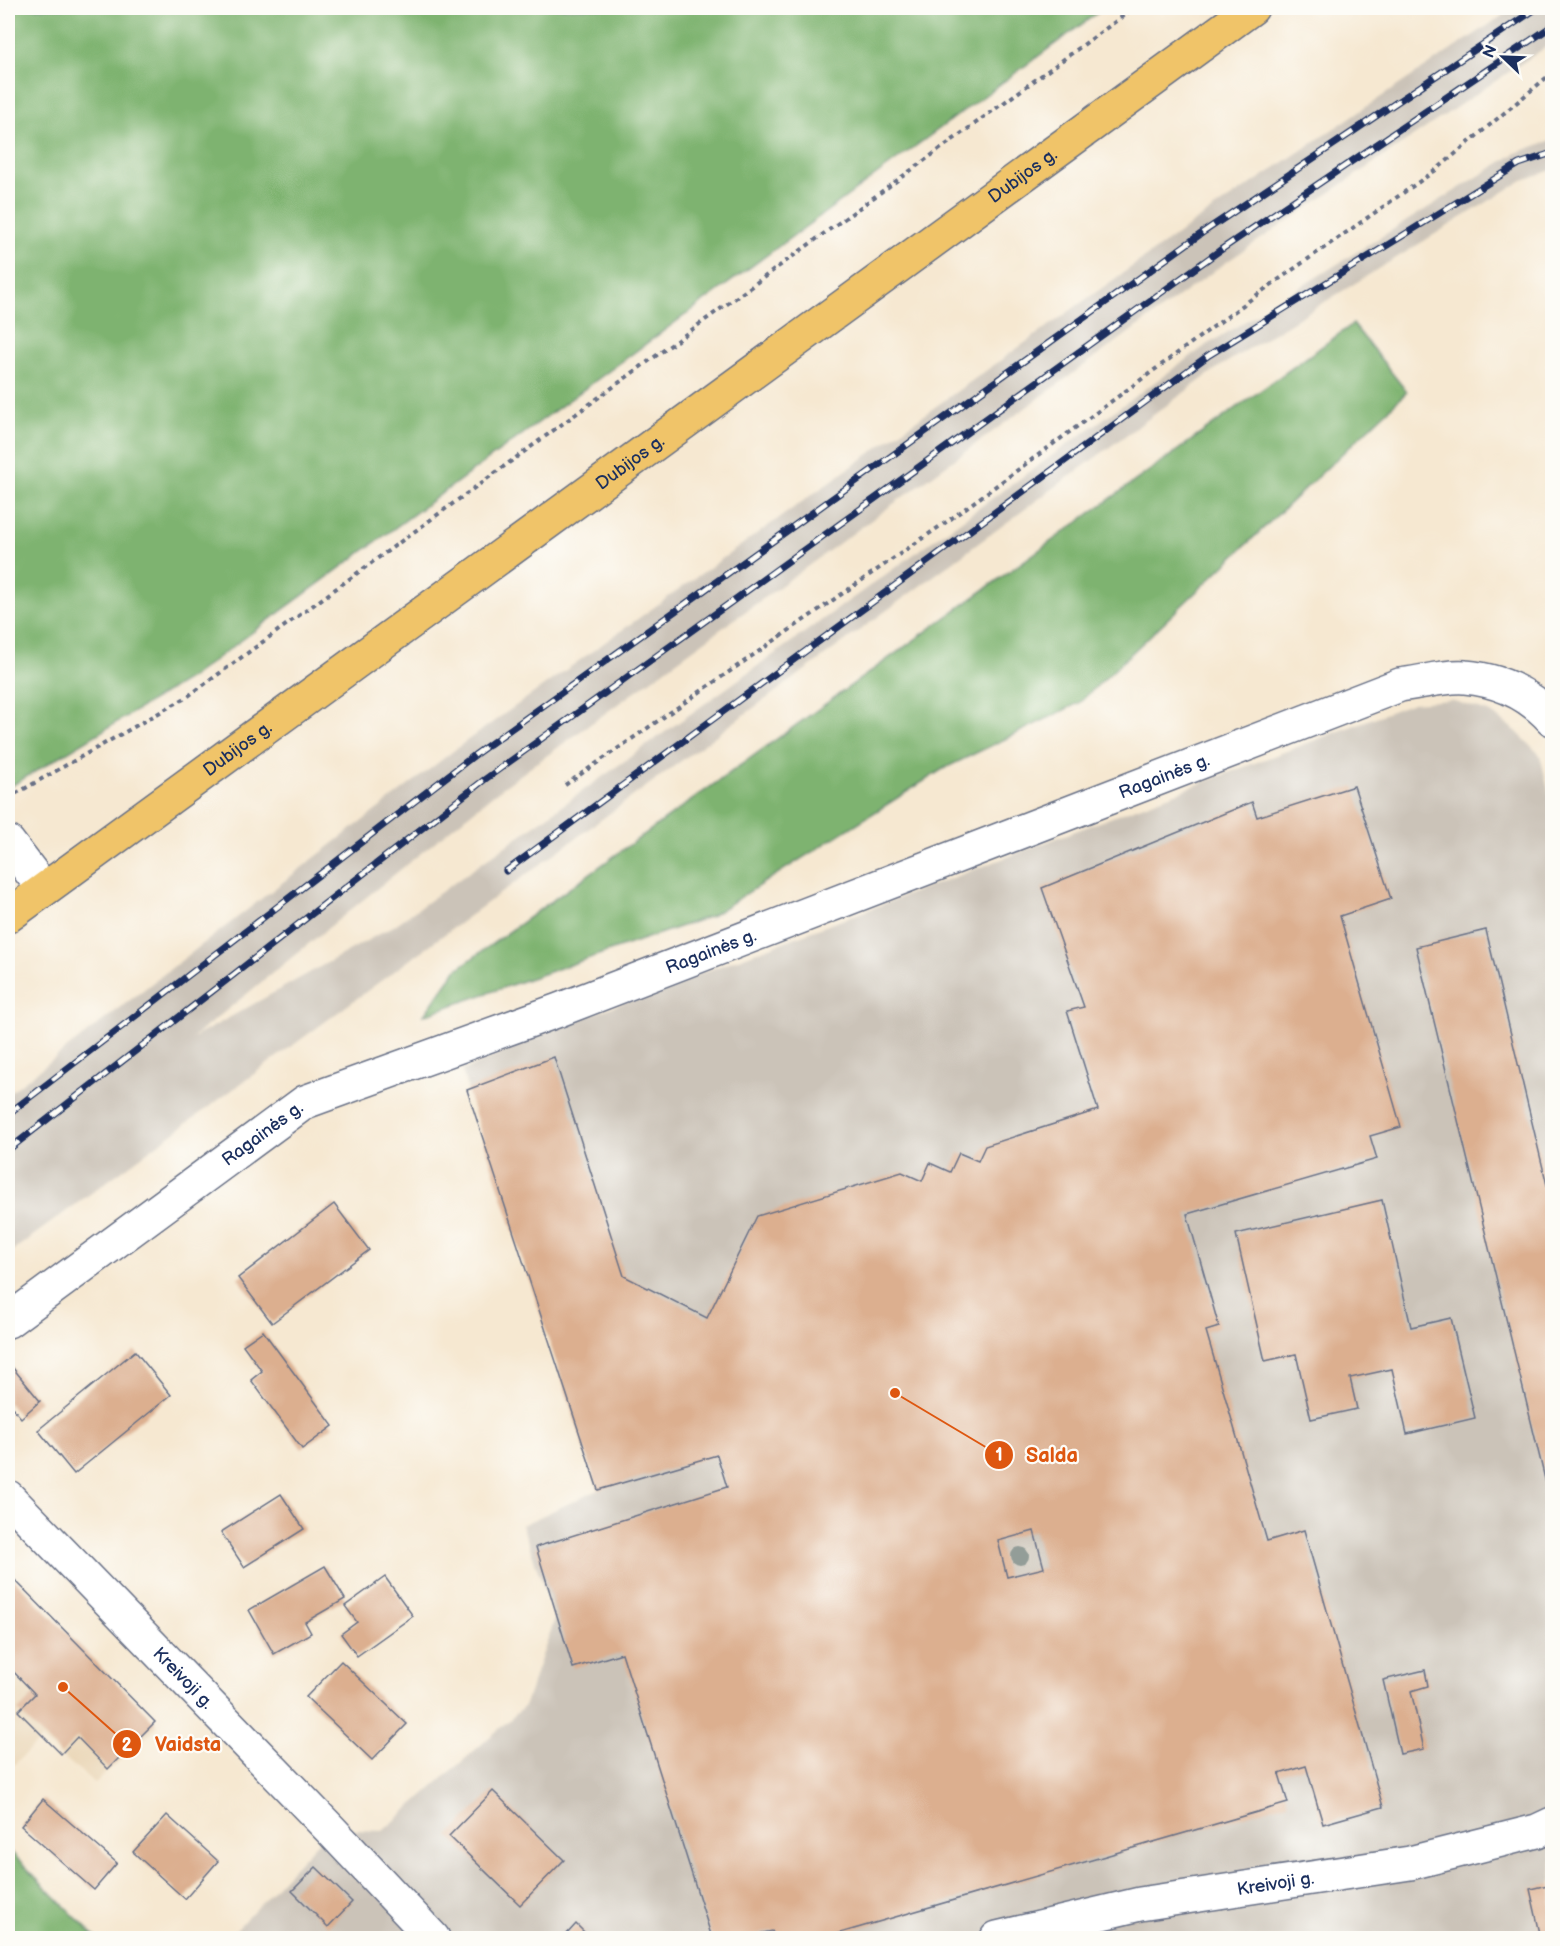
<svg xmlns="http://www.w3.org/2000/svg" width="1560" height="1946" viewBox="0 0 1560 1946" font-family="'Balsamiq Sans',sans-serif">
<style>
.built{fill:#ebd8ba}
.industrial{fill:#cbc3b8}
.forest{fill:#7eb370;stroke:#4c7167;stroke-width:1.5}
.building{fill:#dcaf8f;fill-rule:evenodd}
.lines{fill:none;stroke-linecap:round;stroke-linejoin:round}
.street-casing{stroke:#687086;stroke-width:36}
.primary-casing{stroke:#687086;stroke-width:36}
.path{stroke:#687086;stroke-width:4;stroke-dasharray:4.5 4.5;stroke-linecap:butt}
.street{stroke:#fff;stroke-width:33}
.primary{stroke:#f0c469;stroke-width:33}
.rail-casing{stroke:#1b2f5e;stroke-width:7}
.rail{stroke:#fdfcf7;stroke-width:4.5;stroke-dasharray:14;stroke-linecap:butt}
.tree{fill:#939d98}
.labels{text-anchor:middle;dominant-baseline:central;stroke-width:4.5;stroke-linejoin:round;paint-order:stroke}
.street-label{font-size:18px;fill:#1b2f5e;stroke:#fdfcf7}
.leader{fill:none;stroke:#de5710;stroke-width:2}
.callout-dot{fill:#de5710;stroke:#fdfcf7;stroke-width:2}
.mark-label{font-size:18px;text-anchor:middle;font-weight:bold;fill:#fff}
.callout-label{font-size:20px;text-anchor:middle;font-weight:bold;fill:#de5710;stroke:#fdfcf7;stroke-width:4.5;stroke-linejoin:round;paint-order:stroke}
</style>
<rect width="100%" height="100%" fill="#fdfcf7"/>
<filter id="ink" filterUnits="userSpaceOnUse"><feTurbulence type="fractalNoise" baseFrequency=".0167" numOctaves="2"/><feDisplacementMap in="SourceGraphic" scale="12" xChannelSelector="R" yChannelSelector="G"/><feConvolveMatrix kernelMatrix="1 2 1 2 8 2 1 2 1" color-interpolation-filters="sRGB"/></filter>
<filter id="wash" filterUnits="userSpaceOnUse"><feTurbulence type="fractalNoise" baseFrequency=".008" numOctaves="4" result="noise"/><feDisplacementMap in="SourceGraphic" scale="24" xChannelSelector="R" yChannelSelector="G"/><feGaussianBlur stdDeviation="1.35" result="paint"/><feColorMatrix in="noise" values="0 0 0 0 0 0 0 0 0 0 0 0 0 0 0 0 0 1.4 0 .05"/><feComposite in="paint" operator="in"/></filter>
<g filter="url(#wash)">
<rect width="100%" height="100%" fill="#f6e8d1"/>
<polygon class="built" points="8,1573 158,1726 95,1783 41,1739 8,1770"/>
<g class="industrial">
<polygon points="1514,8 1552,8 1552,43 1225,263 494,794 191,1039 395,925 1204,347 1516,153 1552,140 1552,170 1523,180 1219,367 8,1254 8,1094 465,742 1196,221"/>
<polygon points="1451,700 1491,713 1516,731 1540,755 1552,806 1552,1938 228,1938 330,1829 383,1831 524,1707 555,1619 522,1525 598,1490 462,1071 567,1024 1413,703"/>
</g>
<g class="forest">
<polygon points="8,8 1104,8 190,678 8,788"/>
<polygon points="1552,247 1552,294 1546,255"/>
<polygon points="1353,324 1407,392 1079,703 943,769 711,916 424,1015 456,970"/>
<polygon points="8,1849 96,1938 8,1938"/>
</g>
<g id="blocks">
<g class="building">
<path d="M1354,786L1391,899L1340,916L1401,1127L1370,1136L1377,1159L1187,1214L1219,1327L1206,1331L1267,1541L1304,1530L1383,1807L1323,1824L1306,1766L1279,1774L1288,1803L823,1938H776L772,1931L741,1938H712L622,1653L573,1668L536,1547L727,1487L717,1455L598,1490L467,1090L554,1057L624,1276L707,1318L757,1216L902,1172L922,1181L930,1163L950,1172L959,1153L978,1161L985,1146L1098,1110L1067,1011L1084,1007L1042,888L1252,802L1257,817ZM1034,1531L1044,1568L1007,1577L998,1541Z"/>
<polygon points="1486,930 1552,1206 1552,1508 1416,947"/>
<polygon points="1382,1200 1411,1327 1451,1318 1475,1418 1407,1434 1392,1369 1350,1378 1357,1409 1311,1419 1296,1354 1265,1361 1236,1234"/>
<polygon points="334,1204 369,1250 272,1323 238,1278"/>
<polygon points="263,1331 333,1426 302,1449 251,1380 262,1371 243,1345"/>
<polygon points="135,1351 171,1395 74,1474 38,1430"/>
<polygon points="8,1362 40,1401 21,1418 8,1402"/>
<polygon points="281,1494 304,1529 244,1567 221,1532"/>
<polygon points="325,1566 345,1599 305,1622 311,1633 274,1654 249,1610"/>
<polygon points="8,1573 155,1722 108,1769 77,1737 61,1754 18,1711 35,1694 8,1666"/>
<polygon points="385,1577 413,1616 357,1656 341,1634 357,1622 345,1606"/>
<polygon points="341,1661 407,1724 372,1760 306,1697"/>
<polygon points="1425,1670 1428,1686 1411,1691 1424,1749 1400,1754 1383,1680"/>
<polygon points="493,1791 564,1860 520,1905 449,1836"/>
<polygon points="43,1799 117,1863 94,1890 21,1826"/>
<polygon points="167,1815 218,1861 185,1899 133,1852"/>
<polygon points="316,1867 352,1902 328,1927 292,1891"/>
<polygon points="1552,1884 1552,1938 1541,1938 1530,1889"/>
<polygon points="576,1924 584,1932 578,1938 570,1938 566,1935"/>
</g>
</g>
</g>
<g filter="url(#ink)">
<use href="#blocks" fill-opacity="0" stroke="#687086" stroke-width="1.5"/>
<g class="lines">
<defs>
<g id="street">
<polyline points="8,842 44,889"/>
<path id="s1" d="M8,1321L305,1102L559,1010L1400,685C1418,683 1448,675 1465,677C1500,680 1529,694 1552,719"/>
<path id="s2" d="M8,1497L330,1829L433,1938"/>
<path id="s3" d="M997,1938L1140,1904L1410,1863L1537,1831L1552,1824"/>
</g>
<g id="primary">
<path id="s4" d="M8,916L1252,8"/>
</g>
</defs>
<use href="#street" class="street-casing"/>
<use href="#primary" class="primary-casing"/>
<g class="path">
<polyline points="565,785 952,518 1265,289 1436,170 1552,73"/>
<polyline points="8,798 187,697 1134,8"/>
</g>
<use href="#street" class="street"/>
<use href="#primary" class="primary"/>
<defs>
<g id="rail">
<polyline points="506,871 1209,355 1519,164 1552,153"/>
<polyline points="8,1114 476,754 1205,231 1537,8"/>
<polyline points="8,1150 484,780 1219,251 1552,26"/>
</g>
</defs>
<use href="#rail" class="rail-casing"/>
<use href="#rail" class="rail"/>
</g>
<circle class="tree" cx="1020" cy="1556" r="9"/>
</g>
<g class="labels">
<g class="street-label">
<text stroke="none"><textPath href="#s4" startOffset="1256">Dubijos g.</textPath></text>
<text stroke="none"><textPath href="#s4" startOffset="770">Dubijos g.</textPath></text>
<text stroke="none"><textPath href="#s4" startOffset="284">Dubijos g.</textPath></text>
<text stroke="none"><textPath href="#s1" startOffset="1288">Ragainės g.</textPath></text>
<text stroke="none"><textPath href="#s1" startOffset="802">Ragainės g.</textPath></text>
<text stroke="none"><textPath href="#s1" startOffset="316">Ragainės g.</textPath></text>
<text stroke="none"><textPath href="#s2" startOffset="252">Kreivoji g.</textPath></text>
<text stroke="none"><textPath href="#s3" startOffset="284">Kreivoji g.</textPath></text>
</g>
</g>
<path class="leader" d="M895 1393L999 1455M63 1687L127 1744"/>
<g class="callout-dot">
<circle cx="895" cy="1393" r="6"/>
<circle cx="63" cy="1687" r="6"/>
<circle cx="999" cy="1455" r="15"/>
<circle cx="127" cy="1744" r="15"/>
</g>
<g class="mark-label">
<text x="999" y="1461">1</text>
<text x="127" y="1751">2</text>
</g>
<g class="callout-label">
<text x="1052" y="1462">Salda</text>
<text x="188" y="1751">Vaidsta</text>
</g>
<rect width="1560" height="1946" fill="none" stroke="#fdfcf7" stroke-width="30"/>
<g transform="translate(1503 57) rotate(293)" stroke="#fdfcf7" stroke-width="4.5" paint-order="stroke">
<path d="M0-4.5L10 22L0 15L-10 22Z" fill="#1b2f5e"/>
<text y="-9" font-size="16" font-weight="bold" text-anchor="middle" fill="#1b2f5e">N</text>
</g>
</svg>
